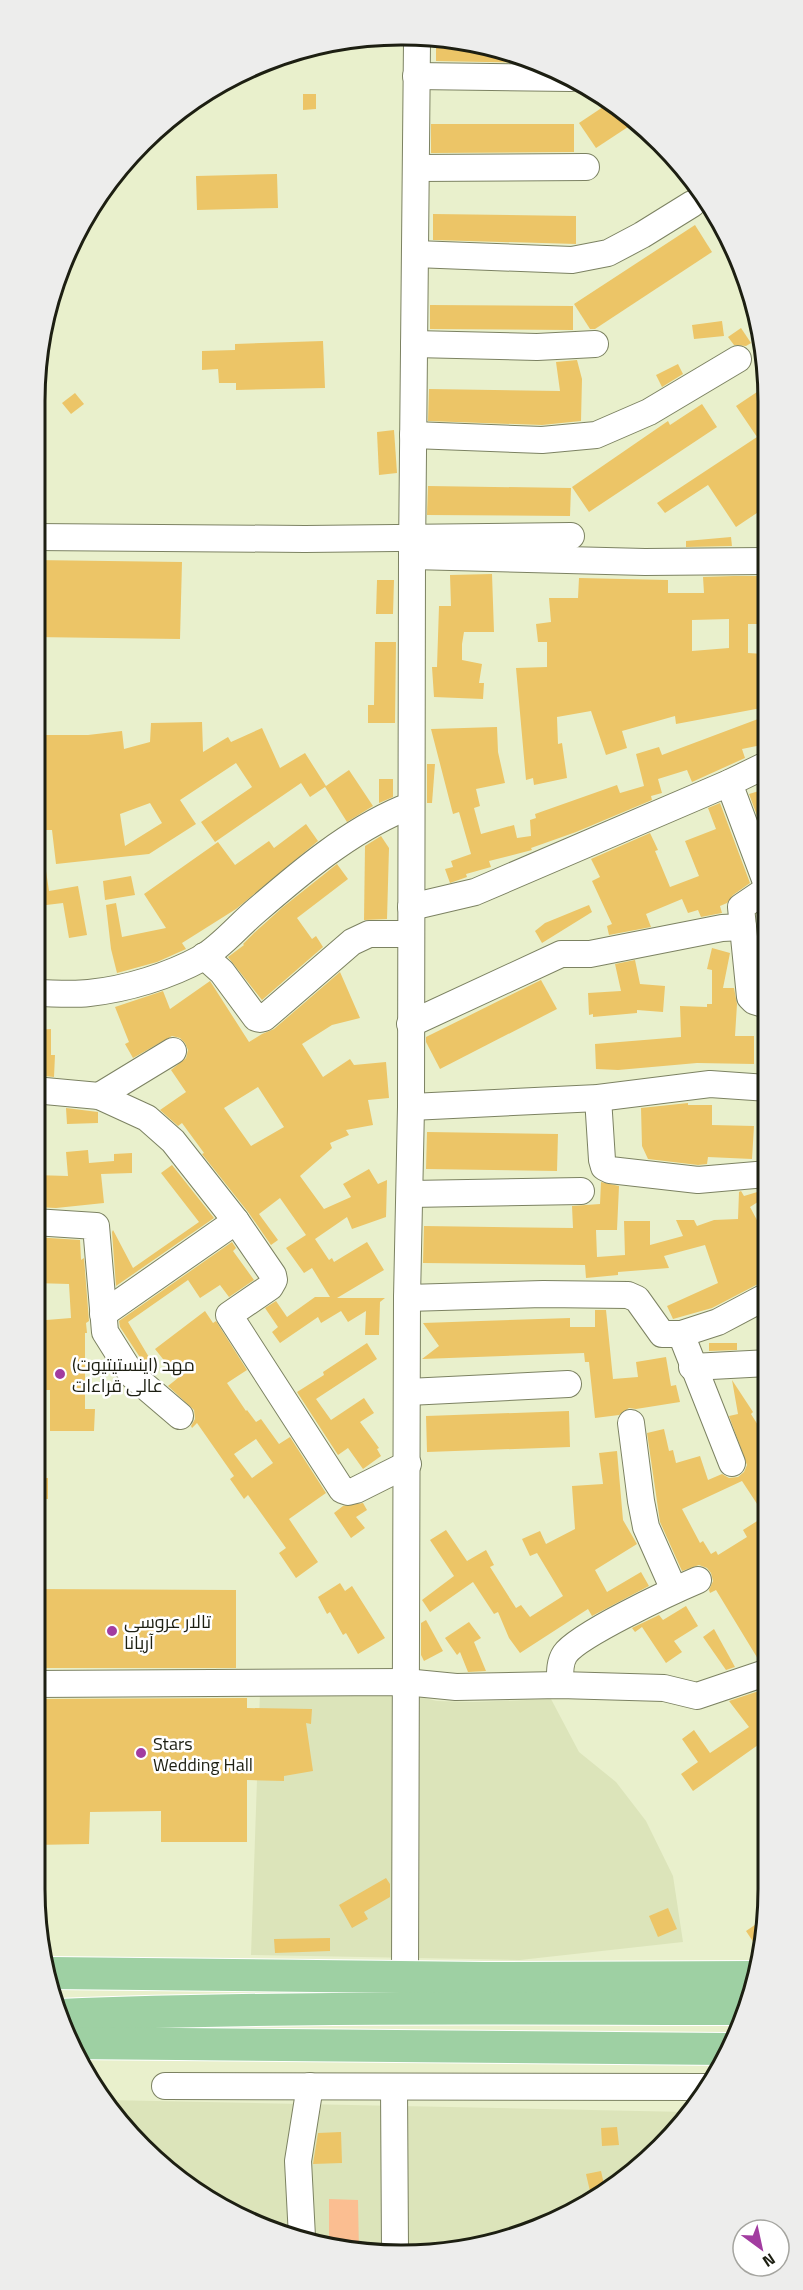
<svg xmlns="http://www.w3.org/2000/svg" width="803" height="2290" viewBox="0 0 803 2290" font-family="'Titillium Web',Cairo,sans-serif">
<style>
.built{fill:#dce4ba}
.green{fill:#fbbe91}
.building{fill:#ecc567;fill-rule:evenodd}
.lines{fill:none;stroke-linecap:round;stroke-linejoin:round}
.minor-casing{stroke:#7c8262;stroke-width:28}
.major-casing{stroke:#fff;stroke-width:34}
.minor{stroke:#fff;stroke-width:26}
.major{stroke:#9ed0a3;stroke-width:32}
.poi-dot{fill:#a23ca0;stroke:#fff;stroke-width:2}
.labels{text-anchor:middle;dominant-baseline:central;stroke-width:5;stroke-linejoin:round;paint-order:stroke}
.poi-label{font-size:18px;fill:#1d1f12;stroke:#fff;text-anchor:start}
.rim{fill:none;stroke:#1d1f12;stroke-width:3}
</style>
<rect width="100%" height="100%" fill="#e9f0cc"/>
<g class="built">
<polygon points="385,1688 437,1701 473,1702 551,1699 579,1752 616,1782 646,1821 673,1876 683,1942 520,1960 251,1955 260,1692"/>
<polygon points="106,2100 687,2112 606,2193 496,2243 354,2252 239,2217 126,2131"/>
</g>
<polygon class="green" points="329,2199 358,2200 359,2252 329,2245"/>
<g class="building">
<polygon points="436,43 496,47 534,63 436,61"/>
<polygon points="303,94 316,94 316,109 303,110"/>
<polygon points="609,103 634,123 596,148 579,123"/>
<polygon points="431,124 574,124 574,152 431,153"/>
<polygon points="277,174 278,208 197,210 196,176"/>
<polygon points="433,214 576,216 576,244 433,240"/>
<polygon points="695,225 712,252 595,329 590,329 574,304"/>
<polygon points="430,305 573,306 573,330 430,329"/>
<polygon points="722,321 724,336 694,339 692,325"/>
<polygon points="741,328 751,343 746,346 734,345 728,337"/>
<polygon points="323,341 325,388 236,390 236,383 219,383 218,369 202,370 202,351 235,350 235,344"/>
<polygon points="577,360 582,379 581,421 542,425 428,421 429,389 560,391 556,362"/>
<polygon points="678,364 683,374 662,387 656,375"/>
<polygon points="760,390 765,398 766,507 736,527 708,485 665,513 657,503 757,437 736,406"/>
<polygon points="75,393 84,404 71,414 62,403"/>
<polygon points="702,404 717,427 589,512 572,487 668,421 670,425"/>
<polygon points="394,430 397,473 379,475 377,432"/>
<polygon points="428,486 571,488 570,516 427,515"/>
<polygon points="731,537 732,546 686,547 686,541"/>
<polygon points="34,560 182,562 180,639 34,637"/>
<polygon points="492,574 494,632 464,632 462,644 462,660 482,664 479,683 484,683 483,699 434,697 432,667 437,667 439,606 451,606 450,575"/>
<path d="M734,576H759L760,593H766V624H748V653L766,654V707L676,724L675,716L622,731L627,748L606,755L591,711L557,717L558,744L562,743L567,778L534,785L533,778L526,780L516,668L547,667V642H538L536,624L551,622L549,598H578L579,578L668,580V593H704L703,577ZM729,619V648L692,651V620Z"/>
<polygon points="377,580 394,580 393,614 376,614"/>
<polygon points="375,642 396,642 395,723 368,723 368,705 374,705"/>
<polygon points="766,716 766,744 742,749 745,758 692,782 687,770 658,779 662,793 651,796 652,800 576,832 531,848 532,850 489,861 491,867 466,874 467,877 450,883 445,869 453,867 451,861 471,854 459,812 453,814 431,729 497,727 498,752 505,783 476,789 480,806 474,808 481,834 514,825 517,838 531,836 530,820 536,818 535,814 617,785 620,793 644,786 636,754 659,747 662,755"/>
<path d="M202,722L203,752L228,737L231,742L262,728L280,768L305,753L326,786L349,770L373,806L347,822L325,787L310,797L301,783L215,842L201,822L252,787L236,763L180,800L196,824L149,854L56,864L52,830H34V746H40L39,735H88L122,731L124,749L150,742L151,723ZM150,803L162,823L125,846L120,814Z"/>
<polygon points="427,764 435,764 432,803 427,803"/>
<polygon points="379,779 393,779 393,797 379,803"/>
<polygon points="766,789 766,805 760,807 766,828 766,840 749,794"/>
<polygon points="720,803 750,883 733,895 727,903 720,906 722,913 701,917 698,910 688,913 682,899 646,914 651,927 609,935 607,926 612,924 592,881 600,877 591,859 650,833 658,850 655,851 670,887 699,876 685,841 716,829 708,808"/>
<polygon points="306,824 318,841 236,909 182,943 186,949 157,962 117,973 111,949 106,905 116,903 122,937 166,928 144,894 218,842 235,865 269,841 274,848"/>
<polygon points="381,836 389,848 387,919 364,920 365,846"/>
<polygon points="337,864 348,879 297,918 312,939 316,936 323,947 262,1000 228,957 244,945 243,944 254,933 283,907"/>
<polygon points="46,871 49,891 78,886 87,935 69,938 63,903 38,906 34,873"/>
<polygon points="131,876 135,895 105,900 103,881"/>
<polygon points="589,905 592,912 542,943 535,931 545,923"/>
<polygon points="712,948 730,953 723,988 734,988 737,1004 735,1036 754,1036 754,1064 697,1063 618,1070 596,1069 595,1044 681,1037 680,1006 707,1007 707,1004 712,1004 712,970 707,969"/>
<polygon points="635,960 640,984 665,986 663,1012 637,1010 637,1013 593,1017 593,1014 589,1015 588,993 621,991 615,964"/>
<path d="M340,972L360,1018L332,1025L302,1044L323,1077L350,1059L354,1065L386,1062L389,1098L368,1100L373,1125L346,1130L349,1135L330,1143L332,1148L300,1176L324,1209L351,1197L343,1184L369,1169L378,1184L387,1180L386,1217L352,1229L347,1217L315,1239L329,1260L332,1258L334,1262L367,1242L384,1270L337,1298H385L380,1302L379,1335H365L366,1311L348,1322L341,1311L321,1323L318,1317L280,1343L272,1332L278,1327L265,1308L276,1301L287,1317L315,1297H330L312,1268L304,1273L286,1248L306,1235L280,1198L259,1214L278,1240L271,1245L248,1212L202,1154L204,1153L182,1123L178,1126L160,1110L186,1092L171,1070L186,1058L188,1050L185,1043L180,1038L172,1036L133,1058L125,1044L129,1042L115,1007L163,991L170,1009L210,981L249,1042L262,1034L274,1029ZM258,1087L284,1127L251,1146L224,1108Z"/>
<polygon points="541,980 557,1009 440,1069 426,1042 426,1037"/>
<polygon points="51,1029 51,1055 55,1055 54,1077 34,1075 34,1030"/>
<polygon points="688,1103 688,1105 712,1105 712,1125 754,1126 752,1159 708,1157 707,1164 698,1165 648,1159 642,1146 641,1108"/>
<polygon points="66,1108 98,1112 98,1123 67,1124"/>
<polygon points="427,1132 558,1134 557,1171 426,1169"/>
<polygon points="88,1150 89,1163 114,1161 114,1154 132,1153 132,1173 101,1174 104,1203 56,1208 34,1207 34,1175 68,1176 66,1152"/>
<polygon points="172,1165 214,1218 116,1286 112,1232 113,1230 133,1268 199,1222 161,1173"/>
<polygon points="601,1182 619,1186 617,1230 596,1230 597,1257 625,1255 624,1221 650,1221 650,1245 683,1236 676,1220 694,1220 697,1226 714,1220 738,1219 739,1192 741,1191 744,1196 767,1189 767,1196 750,1207 767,1239 767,1281 760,1283 712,1308 673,1319 667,1306 718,1283 705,1245 664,1256 669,1268 618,1272 618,1275 586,1278 585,1265 423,1263 424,1226 573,1228 572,1206 600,1204"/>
<polygon points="34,1237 80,1240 81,1260 84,1258 89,1321 86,1323 87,1333 85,1333 85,1409 95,1409 94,1431 50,1431 50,1390 34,1390 34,1321 71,1318 69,1284 34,1283"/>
<polygon points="232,1242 236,1248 233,1251 254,1280 229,1297 220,1285 200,1298 188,1280 128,1322 153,1364 147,1368 120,1327 119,1321"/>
<polygon points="595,1310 606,1310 613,1379 638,1377 636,1362 666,1357 671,1386 676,1385 680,1402 636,1409 629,1408 619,1415 595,1418 589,1362 585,1362 584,1353 422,1359 439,1346 423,1323 570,1318 570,1327 595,1327"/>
<path d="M205,1311L213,1323L216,1321L247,1370L227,1383L246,1411L247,1410L256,1422L261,1419L279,1444L290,1437L326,1493L289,1519L318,1562L296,1578L279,1553L286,1548L248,1495L244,1499L230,1479L234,1476L197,1423L192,1428L191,1426L195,1419L194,1410L168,1386L178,1378L155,1349ZM256,1439L273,1463L252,1478L234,1454Z"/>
<polygon points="367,1343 377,1359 316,1399 331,1420 364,1398 374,1413 360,1422 379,1448 377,1449 381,1456 363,1469 348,1448 338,1455 297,1392 324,1375 323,1372"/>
<polygon points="709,1343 737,1343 737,1350 709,1351"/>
<path d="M732,1380L753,1412L751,1414L768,1441V1657L758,1659L716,1590L710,1593L709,1590L713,1581L711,1573L707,1568L699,1565L682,1571L660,1522L647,1433L664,1429L669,1451L673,1450L676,1463L700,1456L708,1480L722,1474L729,1478L738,1477L744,1472L747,1465L729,1416L738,1414ZM742,1481L765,1516L743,1530L747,1537L718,1555L716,1551L711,1554L703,1541L700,1543L682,1509Z"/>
<polygon points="569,1411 570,1447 427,1452 426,1416"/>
<polygon points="617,1451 623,1520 637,1544 595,1570 607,1592 641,1572 649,1586 592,1616 588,1609 520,1653 509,1638 498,1612 494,1614 473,1582 430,1612 422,1600 454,1576 430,1540 446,1530 467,1561 486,1550 494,1565 490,1567 516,1608 521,1605 530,1617 563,1596 537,1553 530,1556 522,1539 540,1531 546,1544 575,1529 572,1486 603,1484 599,1453"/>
<rect x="34" y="1478" width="14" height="21"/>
<polygon points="363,1503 367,1510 356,1517 365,1528 351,1538 334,1513 343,1506"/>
<polygon points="340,1583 345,1591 352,1586 385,1638 358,1654 346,1633 343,1635 330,1612 327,1614 318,1597"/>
<polygon points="34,1589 236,1590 236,1668 34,1668"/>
<polygon points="686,1606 698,1626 674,1641 682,1652 666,1663 642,1627 635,1632 632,1628 659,1615 663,1620"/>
<polygon points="426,1620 443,1651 424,1661 421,1655 421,1623"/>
<polygon points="469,1622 481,1638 474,1642 486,1671 468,1672 460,1652 457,1655 445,1638"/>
<polygon points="714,1629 735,1667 726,1670 703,1637"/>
<polygon points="768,1688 768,1760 758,1745 693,1791 681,1774 698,1762 682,1739 694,1730 710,1753 749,1727 729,1701"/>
<polygon points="247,1698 247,1708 312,1709 311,1724 306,1723 313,1771 284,1776 284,1781 247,1780 247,1842 161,1842 161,1811 90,1812 89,1844 34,1845 34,1699"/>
<polygon points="386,1878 390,1884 390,1897 364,1912 368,1919 352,1928 339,1905"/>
<polygon points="668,1908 677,1929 658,1937 649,1916"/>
<polygon points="765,1918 762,1935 760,1952 746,1931"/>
<polygon points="330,1938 330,1951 275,1953 274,1939"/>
<polygon points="617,2127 619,2145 602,2146 601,2128"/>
<polygon points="341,2132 342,2163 313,2164 318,2133"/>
<polygon points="601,2171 606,2193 592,2200 586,2174"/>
</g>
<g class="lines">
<defs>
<g id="minor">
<polyline points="416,76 571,78"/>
<polyline points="416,168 586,167"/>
<polyline points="415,254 572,260 608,253 642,235 692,204"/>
<polyline points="414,344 537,347 595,344"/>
<polyline points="413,435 542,440 596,435 649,412 738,359"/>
<polyline points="34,537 305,539 571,536"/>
<polyline points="412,556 645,562 766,561"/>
<polyline points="729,783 766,882"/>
<polyline points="766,890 741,907 750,997 754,1001 767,1005"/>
<polyline points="411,907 475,892 729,783 766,765"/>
<polyline points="204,956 222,972 256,1018 260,1019 264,1018 352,942 369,934 411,934"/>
<path d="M34,993C52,993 71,995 89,993C127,989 169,976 202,958C222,946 239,925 257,910C301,872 348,832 402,809L411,812"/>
<polyline points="410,1024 561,954 590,954 722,928 743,927"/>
<polyline points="34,1090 99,1096 147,1118 173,1141 236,1221 273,1275 274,1280 270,1287 229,1315 342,1490 348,1492 356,1490 408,1464"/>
<polyline points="99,1096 173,1051"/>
<polyline points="598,1098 602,1160 604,1167 610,1170 698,1180 767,1174"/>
<polyline points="411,1107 598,1098 710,1084 767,1088"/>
<polyline points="410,1194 581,1191"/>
<polyline points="34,1222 96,1226 105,1332 132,1375 180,1416"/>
<polyline points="407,1298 543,1294 628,1295 637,1299 662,1334 681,1334 718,1322 767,1296"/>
<polyline points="103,1314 236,1221"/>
<polyline points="681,1334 732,1463"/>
<polyline points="692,1367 767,1363"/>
<polyline points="408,1392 568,1384"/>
<polyline points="631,1423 641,1501 646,1527 674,1590"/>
<polyline points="34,1684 405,1682 456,1687 560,1685 664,1688 697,1696 768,1672"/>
<path d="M560,1685C560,1674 559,1663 565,1654C578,1635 672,1591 698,1580"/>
<polyline points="405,1977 407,1298 411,1107 412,556 417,42"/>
<polyline points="165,2086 709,2087"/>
<polyline points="394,2087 395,2250"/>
<polyline points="302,2237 298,2161 310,2086"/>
</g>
<g id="major">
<polyline points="51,1973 484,1978 757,1977"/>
<path d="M60,2015C288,2006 516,2009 744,2009"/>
<polyline points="71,2043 726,2049"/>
</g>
</defs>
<use href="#minor" class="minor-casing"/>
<use href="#major" class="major-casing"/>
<use href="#minor" class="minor"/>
<use href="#major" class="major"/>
</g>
<g class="poi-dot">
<circle cx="60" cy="1374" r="6"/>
<circle cx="112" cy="1631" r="6"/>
<circle cx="141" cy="1753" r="6"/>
</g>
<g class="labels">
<g class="poi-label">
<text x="72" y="1364">مهد (اینستیتیوت)<tspan x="72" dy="21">عالی قراءات</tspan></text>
<text x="124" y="1621">تالار عروسی<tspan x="124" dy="21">آریانا</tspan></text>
<text x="153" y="1743">Stars<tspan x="153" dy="21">Wedding Hall</tspan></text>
</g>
</g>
<path d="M0 0H803V2290H0ZM401 45H402A356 356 0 0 1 758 401V1889A356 356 0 0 1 402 2245H401A356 356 0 0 1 45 1889V401A356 356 0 0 1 401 45Z" fill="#ededec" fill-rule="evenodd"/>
<path class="rim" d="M401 45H402A356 356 0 0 1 758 401V1889A356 356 0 0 1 402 2245H401A356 356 0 0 1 45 1889V401A356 356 0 0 1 401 45Z"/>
<g transform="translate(761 2248) rotate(147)"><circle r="28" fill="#ffffff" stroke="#a5a5a0" stroke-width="1.5"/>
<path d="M0-4.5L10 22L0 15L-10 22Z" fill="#a23ca0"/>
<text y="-9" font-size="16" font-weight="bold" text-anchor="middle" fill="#1d1f12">N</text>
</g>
</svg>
